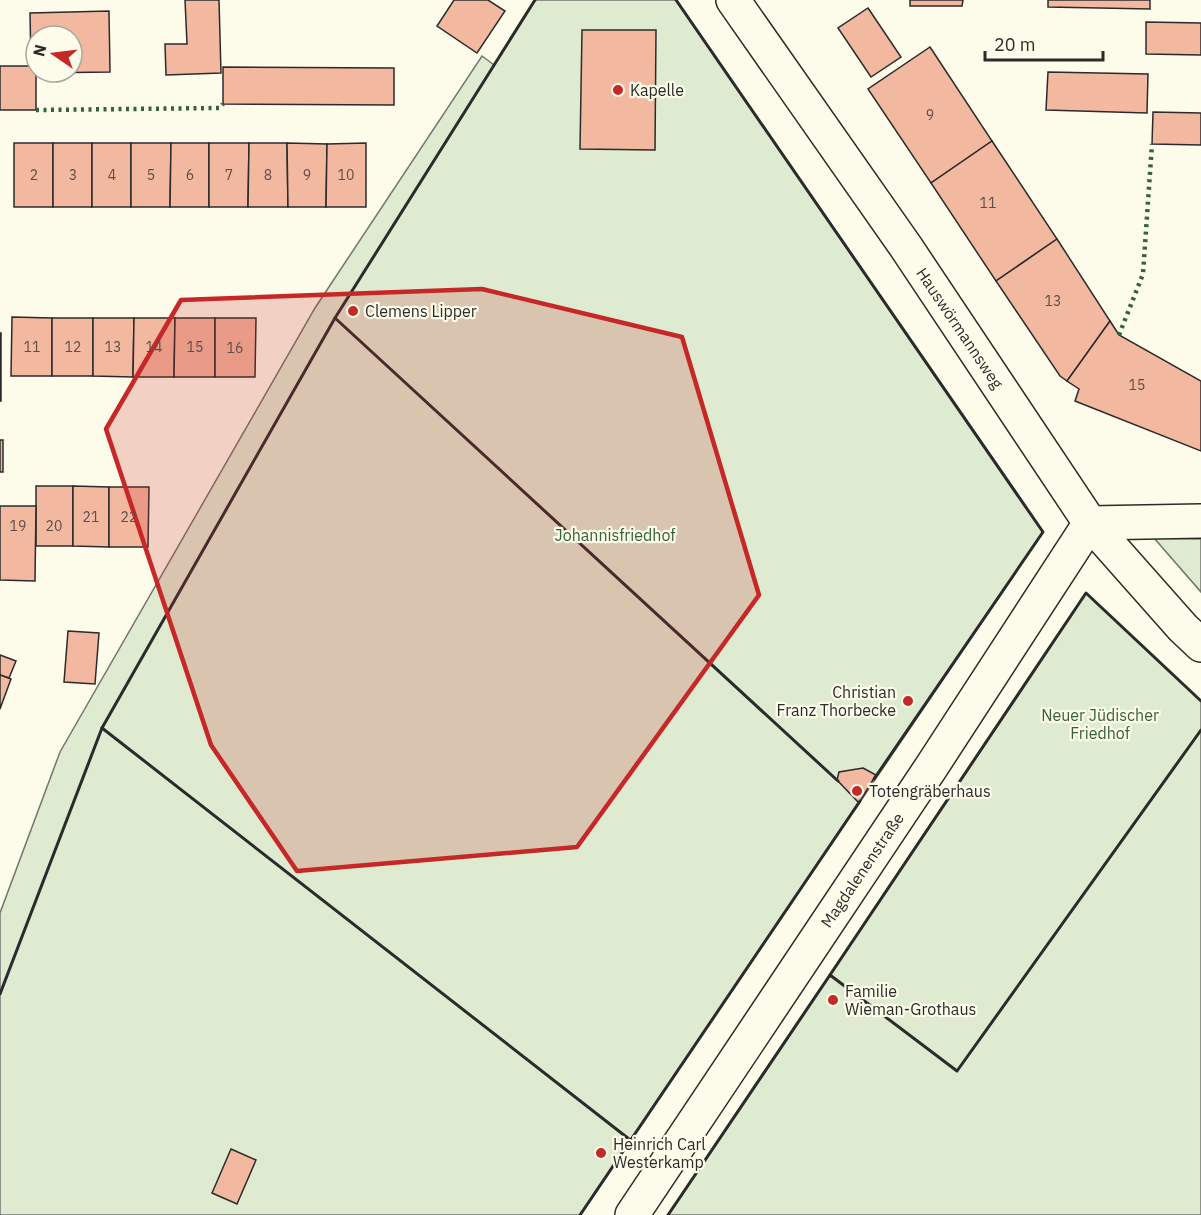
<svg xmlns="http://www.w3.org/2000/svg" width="1201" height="1215" viewBox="0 0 1201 1215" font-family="'IBM Plex Sans',sans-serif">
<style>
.green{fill:#deebd1;stroke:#74746e;stroke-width:1.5}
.building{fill:#f2b8a0;stroke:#2b2b2b;stroke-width:1.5;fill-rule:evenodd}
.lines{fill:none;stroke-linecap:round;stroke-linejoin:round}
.minor-casing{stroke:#2b2b2b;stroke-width:36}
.minor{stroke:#fdfbea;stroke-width:33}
.hedge{stroke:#34623c;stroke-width:4.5;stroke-dasharray:3 4.5;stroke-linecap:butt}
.wall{stroke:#2b2b2b;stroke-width:3}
.marked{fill:#c62828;fill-opacity:0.2;stroke:#c62828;stroke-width:4.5;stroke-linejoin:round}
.poi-dot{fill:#c62828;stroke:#fdfbea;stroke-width:2}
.labels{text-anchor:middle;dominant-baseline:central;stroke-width:4.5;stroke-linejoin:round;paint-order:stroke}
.number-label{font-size:14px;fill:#5d4e48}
.poi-label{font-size:16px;fill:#2b2b2b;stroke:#fdfbea;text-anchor:start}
.street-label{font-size:16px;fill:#2b2b2b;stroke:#fdfbea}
.park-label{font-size:16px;fill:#34623c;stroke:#fdfbea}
</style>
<rect width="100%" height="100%" fill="#fdfbea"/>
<g class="green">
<polygon points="535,0 676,0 1043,532 580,1215 0,1215 0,913 60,752 315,308 482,56 494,65"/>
<polygon points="1154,538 1201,539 1201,592"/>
<polygon points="1086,593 1201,701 1201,1215 668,1215"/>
</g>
<g class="building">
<polygon points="185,0 219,0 221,73 166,75 165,44 187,44"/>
<polygon points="454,0 488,0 505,11 477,53 437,26"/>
<polygon points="910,0 963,0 962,6 910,6"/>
<polygon points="1048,0 1150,0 1150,9 1048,7"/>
<polygon points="868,8 901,57 871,77 838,28"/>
<path d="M109,11L110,72L36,73V110H0V66H31L30,13ZM36,36H72V72H36Z"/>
<polygon points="1146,22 1201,23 1201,55 1146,54"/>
<polygon points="582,30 656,30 655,150 580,149"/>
<polygon points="930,47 992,141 931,183 868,89"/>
<polygon points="223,67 394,68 394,105 223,104"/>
<polygon points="1048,72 1148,74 1147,113 1046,110"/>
<polygon points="1153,112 1201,113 1201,145 1152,144"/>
<polygon points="992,141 1057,239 996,281 931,183"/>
<rect x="14" y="143" width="39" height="64"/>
<rect x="53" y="143" width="39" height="64"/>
<rect x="92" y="143" width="39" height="64"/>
<polygon points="131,143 171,143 170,207 131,207"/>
<polygon points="171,143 209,143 209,207 170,207"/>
<polygon points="209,143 249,143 248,207 209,207"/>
<polygon points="249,143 287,143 288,207 248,207"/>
<polygon points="287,143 327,144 326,207 288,207"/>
<polygon points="366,143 366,207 326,207 327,144"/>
<polygon points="1057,239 1110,321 1067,381 1060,376 996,281"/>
<polygon points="12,317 52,318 52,376 11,376"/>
<rect x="52" y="318" width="41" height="58"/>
<polygon points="93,318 134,318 133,377 93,376"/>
<polygon points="134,318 175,318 174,377 133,377"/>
<polygon points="175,318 215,318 215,377 174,377"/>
<polygon points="215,318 256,318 255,377 215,377"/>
<polygon points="1110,321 1119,335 1201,381 1201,451 1075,401 1079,389 1067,381"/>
<rect x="0" y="333" width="1" height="68"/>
<rect x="0" y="440" width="3" height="32"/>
<rect x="36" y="486" width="37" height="60"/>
<polygon points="73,486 109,487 109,547 73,546"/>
<polygon points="109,487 149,487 148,547 109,547"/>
<polygon points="0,506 36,506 35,581 0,580"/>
<polygon points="68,631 99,633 95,684 64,682"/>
<polygon points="0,655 16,661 9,678 0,675"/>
<polygon points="0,675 11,679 0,709"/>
<polygon points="863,768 876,775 859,803 837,780 839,772"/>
<polygon points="231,1149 256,1160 237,1204 212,1193"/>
</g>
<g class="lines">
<defs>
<g id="minor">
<polyline points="733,0 906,247 1090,523 1183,628 1201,645"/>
<polyline points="1090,523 1201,521"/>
<polyline points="632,1215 932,766 1090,523"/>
</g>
</defs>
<use href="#minor" class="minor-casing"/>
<use href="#minor" class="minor"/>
<g class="hedge">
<polyline points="36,110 220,108 223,104"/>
<polyline points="1119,335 1143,274 1152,144"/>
</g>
<g class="wall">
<polyline points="676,0 1043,532 874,779"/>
<polyline points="335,318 838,781"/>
<polyline points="1201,701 1086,593 830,975 957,1071 1201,730"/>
<polyline points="102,728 629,1139"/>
<polyline points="0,994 102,728 335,318 535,0"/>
<polyline points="580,1215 860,801"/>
<polyline points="668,1215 830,975 831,976"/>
</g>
</g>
<path class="marked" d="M482,289L682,337L759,595L577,847L297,871L211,745L106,429L181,300Z"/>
<g class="poi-dot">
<circle cx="618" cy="90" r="6"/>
<circle cx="353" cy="311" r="6"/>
<circle cx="908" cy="701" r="6"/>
<circle cx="857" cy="791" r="6"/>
<circle cx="833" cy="1000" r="6"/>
<circle cx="601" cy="1153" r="6"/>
</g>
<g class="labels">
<g class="number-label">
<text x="930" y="115">9</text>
<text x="34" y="175">2</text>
<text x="73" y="175">3</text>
<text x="112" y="175">4</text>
<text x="151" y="175">5</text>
<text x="190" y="175">6</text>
<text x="229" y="175">7</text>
<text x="268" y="175">8</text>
<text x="307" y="175">9</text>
<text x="346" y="175">10</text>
<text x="988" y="203">11</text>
<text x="1053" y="301">13</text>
<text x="32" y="347">11</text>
<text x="73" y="347">12</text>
<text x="113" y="347">13</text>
<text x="154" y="347">14</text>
<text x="195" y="347">15</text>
<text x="235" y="348">16</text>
<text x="1137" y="385">15</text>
<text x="91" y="517">21</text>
<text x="129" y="517">22</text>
<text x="18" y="526">19</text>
<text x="54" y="526">20</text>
</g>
<g class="poi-label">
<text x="630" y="90">Kapelle</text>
<text x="365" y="311">Clemens Lipper</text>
<text x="896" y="692" text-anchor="end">Christian<tspan x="896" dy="18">Franz Thorbecke</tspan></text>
<text x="869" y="791">Totengräberhaus</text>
<text x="845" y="991">Familie<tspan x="845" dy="18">Wieman-Grothaus</tspan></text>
<text x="613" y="1144">Heinrich Carl<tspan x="613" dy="18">Westerkamp</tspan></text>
</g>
<g class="street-label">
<text transform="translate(960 328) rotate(56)">Hauswörmannsweg</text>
<text transform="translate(862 870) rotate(-56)">Magdalenenstraße</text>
</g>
<g class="park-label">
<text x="615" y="535">Johannisfriedhof</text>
<text x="1100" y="715">Neuer Jüdischer<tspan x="1100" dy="18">Friedhof</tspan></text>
</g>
</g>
<g transform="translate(54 54) rotate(284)"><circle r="28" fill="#fdfbea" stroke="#a9a89e" stroke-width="1.5"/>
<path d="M0-4.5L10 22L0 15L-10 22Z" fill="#c62828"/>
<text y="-9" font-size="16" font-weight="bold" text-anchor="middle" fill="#2b2b2b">N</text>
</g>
<path d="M985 51v9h118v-9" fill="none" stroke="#2b2b2b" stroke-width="3"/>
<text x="994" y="51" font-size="18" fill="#2b2b2b" stroke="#fdfbea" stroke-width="4.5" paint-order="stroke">20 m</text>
</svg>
